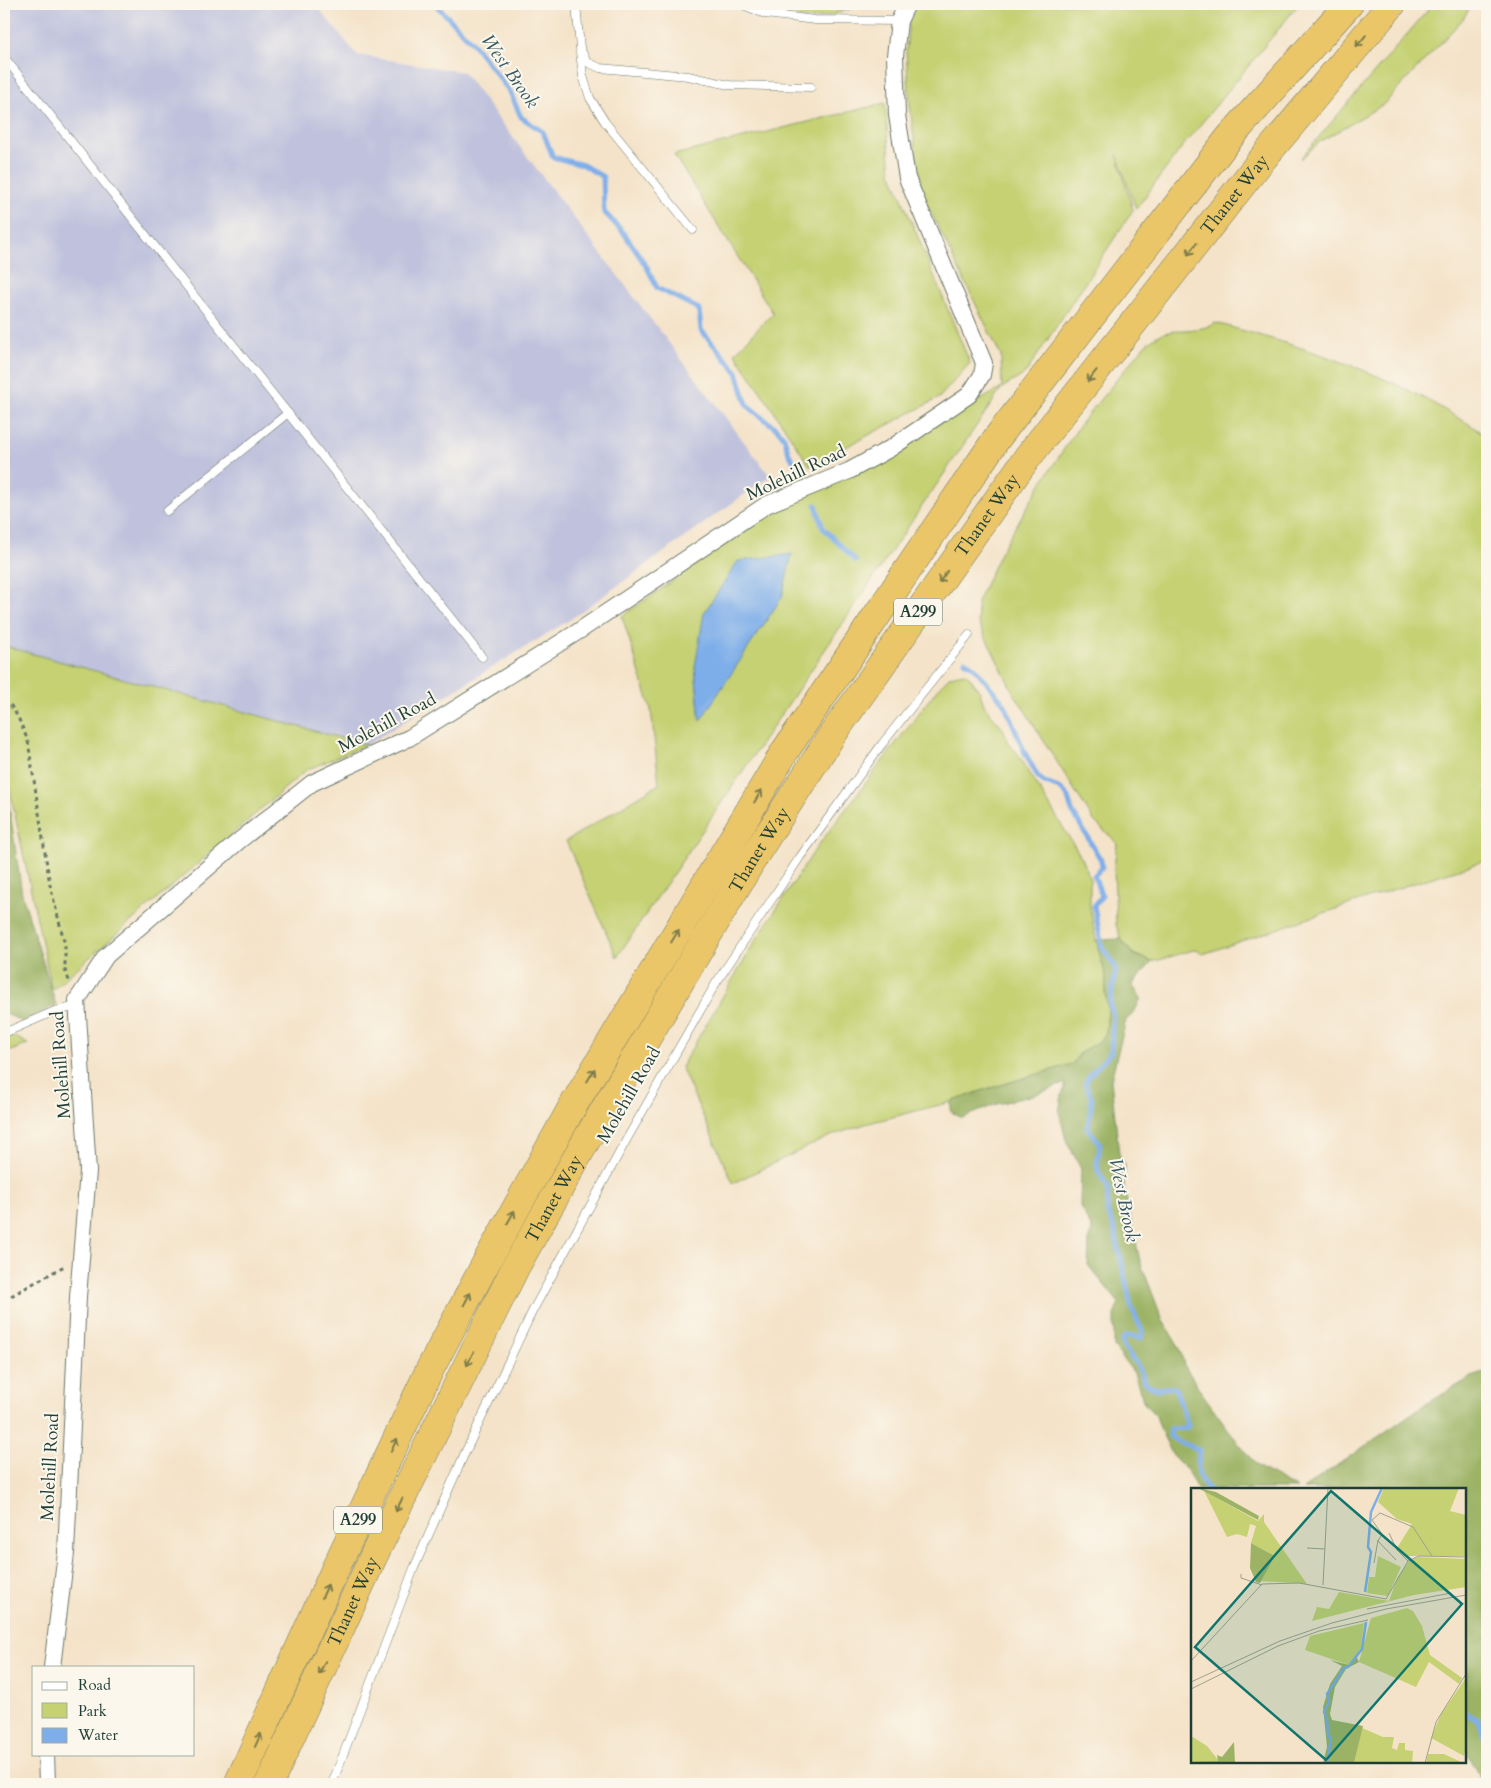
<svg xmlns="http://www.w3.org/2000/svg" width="1491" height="1788" viewBox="0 0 1491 1788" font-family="Cardo,serif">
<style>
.industrial{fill:#c0c2dd}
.green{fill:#c5d173;stroke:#728754;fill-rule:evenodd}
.forest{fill:#9cb365;stroke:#5e784c}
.water{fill:#7eaee9;stroke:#4e768e}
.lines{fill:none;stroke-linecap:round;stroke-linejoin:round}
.stream{stroke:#7eaee9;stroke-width:5}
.service-casing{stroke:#6a7768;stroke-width:9}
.minor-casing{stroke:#6a7768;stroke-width:18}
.trunk-casing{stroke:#6a7768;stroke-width:29}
.path{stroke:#6a7768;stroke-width:3;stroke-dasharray:4 4;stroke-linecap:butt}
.service{stroke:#fff;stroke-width:8}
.minor{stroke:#fff;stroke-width:16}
.trunk{stroke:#ebc669;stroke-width:28}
.oneway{stroke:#7b7b4c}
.labels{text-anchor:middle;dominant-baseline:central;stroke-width:4;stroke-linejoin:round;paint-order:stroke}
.shield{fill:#fbf7ec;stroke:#61756b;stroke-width:1}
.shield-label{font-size:16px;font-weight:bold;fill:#1f3d34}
.street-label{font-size:18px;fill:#1f3d34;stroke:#fbf7ec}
.water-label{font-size:19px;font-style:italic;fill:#375961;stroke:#fbf7ec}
.inset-river{fill:none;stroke:#7eaee9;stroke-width:2.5}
.inset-road{fill:none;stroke:#9fa18d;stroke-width:1}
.view{fill:#0f766e;fill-opacity:0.15;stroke:#0f766e;stroke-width:2.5}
.inset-edge{fill:none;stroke:#1f3d34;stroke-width:2.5}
</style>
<rect width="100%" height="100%" fill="#fbf7ec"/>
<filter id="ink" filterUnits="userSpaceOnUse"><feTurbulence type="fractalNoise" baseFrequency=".02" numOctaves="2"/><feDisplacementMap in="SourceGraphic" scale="10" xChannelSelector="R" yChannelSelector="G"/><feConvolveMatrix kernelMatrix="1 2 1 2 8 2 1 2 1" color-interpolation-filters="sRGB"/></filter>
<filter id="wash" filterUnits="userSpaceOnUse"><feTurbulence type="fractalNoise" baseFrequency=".0096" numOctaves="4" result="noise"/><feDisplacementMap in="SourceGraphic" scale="20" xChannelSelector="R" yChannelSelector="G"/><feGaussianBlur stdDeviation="1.12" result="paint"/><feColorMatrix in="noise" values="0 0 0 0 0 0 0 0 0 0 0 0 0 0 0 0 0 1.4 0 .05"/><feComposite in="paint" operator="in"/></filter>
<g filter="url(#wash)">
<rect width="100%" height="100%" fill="#f4e3c9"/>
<polygon class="industrial" points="4,4 315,4 357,55 463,72 770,476 571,619 366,745 4,646"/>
<g class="green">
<path d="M761,4H863C850,9 824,19 810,19C793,18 775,12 761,4Z"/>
<path d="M915,4H1299L1182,147L1136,209L1117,154L1133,210L1025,374L1002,388L617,957L566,841L659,784L651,709L622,616L759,521L1002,388L1001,356L921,192L910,107L906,51L909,18ZM791,554L782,597L700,720L695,667Z"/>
<polygon points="1433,4 1472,4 1463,19 1384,104 1321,141 1300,159"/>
<polygon points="885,103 891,172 970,363 939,398 810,466 735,353 773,313 674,155"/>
<path d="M1216,323C1295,345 1372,367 1443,409C1458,418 1475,426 1487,438V860L1389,891L1203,954L1197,949L1152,962L1133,954L1121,939L1116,925L1114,867L1117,844C1111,835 1102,830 1094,821L1012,690L978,622L977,602L1001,551L1042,482L1082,422L1145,345C1151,340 1157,335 1165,333C1182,328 1200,332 1216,323Z"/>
<polygon points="4,646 366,745 306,770 52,990 4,763"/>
<polygon points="964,673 969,676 980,692 984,705 1003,729 1010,745 1018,754 1083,860 1090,879 1090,906 1096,940 1106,977 1105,992 1108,1009 1106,1033 1098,1043 1082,1051 1072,1064 984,1090 951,1102 865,1124 828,1137 733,1183 681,1067 756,940 817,847 938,688 950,676"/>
<polygon points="4,1031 28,1044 4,1054"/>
</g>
<g class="forest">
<polygon points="4,770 22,894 56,1005 22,1022 4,1012"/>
<polygon points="1121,939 1133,954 1152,962 1132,985 1141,998 1134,1013 1126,1020 1111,1080 1119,1154 1125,1166 1124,1188 1140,1261 1163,1321 1180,1349 1184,1365 1202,1393 1239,1444 1257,1466 1297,1489 1197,1489 1186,1469 1173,1456 1161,1431 1156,1416 1144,1403 1134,1373 1114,1347 1114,1315 1119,1303 1088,1265 1089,1242 1092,1229 1080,1207 1081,1169 1066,1140 1059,1112 1062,1095 1066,1084 1063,1084 1034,1095 997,1104 962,1118 951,1112 951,1102 984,1090 1072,1064 1082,1051 1098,1042 1106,1033 1108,1009 1105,992 1106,977 1096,940"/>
<path d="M1487,1372V1784H1481C1480,1775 1472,1758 1465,1753V1489H1303L1421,1407L1472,1377Z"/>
</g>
<polygon class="water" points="792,554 782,597 700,721 695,667 704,613 738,561"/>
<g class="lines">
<g class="stream">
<polyline points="435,4 471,41 510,92 521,117 543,132 553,157 583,165 603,177 604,212 624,233 648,269 657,288 699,309 701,330 737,372 745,399 748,406 777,429 784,437 789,454 798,468"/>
<polyline points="816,505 823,528 856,561"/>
<path d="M965,661L974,667L1005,705L1025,753L1038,777L1044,782L1061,789L1067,795L1072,811L1101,860L1102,867L1094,876L1102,896L1094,906L1102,947L1116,968L1110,1004L1113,1016L1111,1052L1090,1075L1085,1084L1092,1098L1088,1129L1100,1143L1097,1166L1099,1173L1108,1187L1107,1212L1114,1227L1131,1306L1143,1333L1142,1338L1126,1336L1122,1341L1123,1346L1136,1363L1147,1385L1157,1389L1173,1387L1176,1390L1188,1426L1186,1428L1170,1429V1436C1178,1444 1189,1444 1199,1450C1198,1466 1195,1478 1209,1489"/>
<polyline points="1465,1713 1477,1719 1480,1723 1487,1744"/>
</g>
</g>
</g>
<g filter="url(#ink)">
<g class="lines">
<defs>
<g id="service">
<polyline points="576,4 580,48 587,62 600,68 688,76 729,85 811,87"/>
<polyline points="741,4 765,14 815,20 899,21"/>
<polyline points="580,52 583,76 590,98 605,122 693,230"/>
<polyline points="4,57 482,657"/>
<polyline points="167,511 288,413"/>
<polyline points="4,1033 55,1011 78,1006"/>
<polyline points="332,1784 414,1568 464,1455 533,1310 628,1137 716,983 800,857 882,744 969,635"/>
</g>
<g id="minor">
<polyline points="52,1667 66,1553 78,1297 88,1171 77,1000 106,956 240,840 312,783 409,738 579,631 766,505 849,471 891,448 969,395 982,375 984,363 907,178 897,115 895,56 899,21 907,4"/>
<polyline points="46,1754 47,1784"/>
</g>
<g id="trunk">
<polyline points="238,1784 337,1565 430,1369 488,1259 570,1111 785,751 997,438 1230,137 1349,4"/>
<path id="s1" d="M269,1784L375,1553L515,1268L587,1139L755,855L830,738L1027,458L1260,162L1392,4"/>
</g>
</defs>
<use href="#service" class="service-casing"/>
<use href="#minor" class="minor-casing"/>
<use href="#trunk" class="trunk-casing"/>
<g class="path">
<polyline points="4,700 11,706 18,717 28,741 50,885 65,945 65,970 70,983"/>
<polyline points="4,1300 66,1265"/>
</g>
<use href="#service" class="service"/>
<use href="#minor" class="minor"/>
<use href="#trunk" class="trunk"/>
</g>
<defs><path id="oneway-shaft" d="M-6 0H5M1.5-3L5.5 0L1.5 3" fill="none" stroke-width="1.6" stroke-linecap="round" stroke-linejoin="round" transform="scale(1.25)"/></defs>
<g class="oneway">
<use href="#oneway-shaft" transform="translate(1361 41) rotate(130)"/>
<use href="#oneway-shaft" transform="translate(1192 249) rotate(128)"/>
<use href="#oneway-shaft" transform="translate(1092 376) rotate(128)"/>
<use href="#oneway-shaft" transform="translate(943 577) rotate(125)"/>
<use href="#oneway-shaft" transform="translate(758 796) rotate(-59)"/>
<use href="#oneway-shaft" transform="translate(675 936) rotate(-59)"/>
<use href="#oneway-shaft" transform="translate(591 1075) rotate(-59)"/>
<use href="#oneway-shaft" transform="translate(511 1217) rotate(-61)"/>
<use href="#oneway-shaft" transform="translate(467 1299) rotate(-63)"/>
<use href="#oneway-shaft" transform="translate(470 1359) rotate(116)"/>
<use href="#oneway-shaft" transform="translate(394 1445) rotate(-64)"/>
<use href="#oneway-shaft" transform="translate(399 1505) rotate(116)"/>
<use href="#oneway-shaft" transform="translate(325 1591) rotate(-66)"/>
<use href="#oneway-shaft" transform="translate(322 1668) rotate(115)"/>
<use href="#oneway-shaft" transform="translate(258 1740) rotate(-66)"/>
</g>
</g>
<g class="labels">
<g class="shield">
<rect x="894" y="598.5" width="48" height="27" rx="4"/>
<rect x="334" y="1506.5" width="48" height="27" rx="4"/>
</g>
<g class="shield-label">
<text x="918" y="612">A299</text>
<text x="358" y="1520">A299</text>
</g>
<g class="street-label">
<text stroke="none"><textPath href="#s1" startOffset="1866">Thanet Way</textPath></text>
<text transform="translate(796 473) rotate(-25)">Molehill Road</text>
<text stroke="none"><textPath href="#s1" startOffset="1461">Thanet Way</textPath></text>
<text transform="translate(387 723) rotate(-28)">Molehill Road</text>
<text stroke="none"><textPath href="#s1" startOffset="1056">Thanet Way</textPath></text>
<text transform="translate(61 1065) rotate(-94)">Molehill Road</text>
<text transform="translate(629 1095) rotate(-60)">Molehill Road</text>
<text stroke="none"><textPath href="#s1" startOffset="651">Thanet Way</textPath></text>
<text transform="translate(50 1467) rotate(-87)">Molehill Road</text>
<text stroke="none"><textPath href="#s1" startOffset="201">Thanet Way</textPath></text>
</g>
<g class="water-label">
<text transform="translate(510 71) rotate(55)">West Brook</text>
<text transform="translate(1124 1200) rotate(78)">West Brook</text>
</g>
</g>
<g transform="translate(1191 1488)">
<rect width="275" height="275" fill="#f4e3c9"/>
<path d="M193,0H268L259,23L275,27V68H213L206,60L221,36L206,31L187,14ZM13,3L67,33L73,26V34L116,96L70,93L84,68L60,55L65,38L59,36L56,49L46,46L36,49ZM187,68L210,79L197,108L176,105L178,89H184ZM227,69L275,71V99L223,107L121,133L126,119L138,121L148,104L198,113L206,90L218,73ZM216,120L222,123L231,138L239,167L271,190L268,196L238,174L225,199L168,174L180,130ZM173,135L170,160L158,177L114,162L119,148ZM275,190V258L273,268L240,250L250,226ZM171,240L192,249H203L201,260L206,262L208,255H214V262L222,263L221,275H163ZM0,248L16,258L28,273L0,275ZM237,266H253L272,275H235Z" fill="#c5d173"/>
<path d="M7,0L25,4L68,28L67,32ZM60,55L84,68L69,95L65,94L59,80ZM165,168L168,174L155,181L144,199L139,226L141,232L172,238L163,275H132L136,259L132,219L139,196L151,178L139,172L158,177ZM43,254L44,275L4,274L27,273L26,267L31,269Z" fill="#9cb365"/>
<path class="inset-river" d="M174,104L180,64L177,59L180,24L191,0M136,275L140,250L137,248L136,230L133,224L138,214L136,206L153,180L157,179L171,161L175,134"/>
<path class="inset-road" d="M198,45L206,62L217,73M116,60L134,61M205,72L187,53L191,46L181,32L189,25L222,39L241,68M183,75L187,52M50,86V90L71,97M132,97L137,0M176,121L260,105M0,173L71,96L108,95L195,111L217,73L228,68L275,69M0,194L89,153L141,135L195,121L275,107M0,201L87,158L128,143L177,132M234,275L245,234L275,186"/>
<path class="view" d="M140,3L271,116L135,272L4,159Z"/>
<rect width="275" height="275" class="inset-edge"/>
</g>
<rect width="1491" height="1788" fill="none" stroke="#fbf7ec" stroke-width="20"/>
<rect x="32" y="1666" width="162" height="90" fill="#fbf7ec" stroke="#a3ada2"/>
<rect x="42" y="1682" width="25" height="8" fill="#ffffff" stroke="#a3ada2"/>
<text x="78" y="1690" font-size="15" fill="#1f3d34">Road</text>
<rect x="42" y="1703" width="25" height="15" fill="#c5d173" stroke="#a3ada2"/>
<text x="78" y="1716" font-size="15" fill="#1f3d34">Park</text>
<rect x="42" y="1728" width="25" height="15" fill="#7eaee9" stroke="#a3ada2"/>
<text x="78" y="1740" font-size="15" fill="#1f3d34">Water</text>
</svg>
